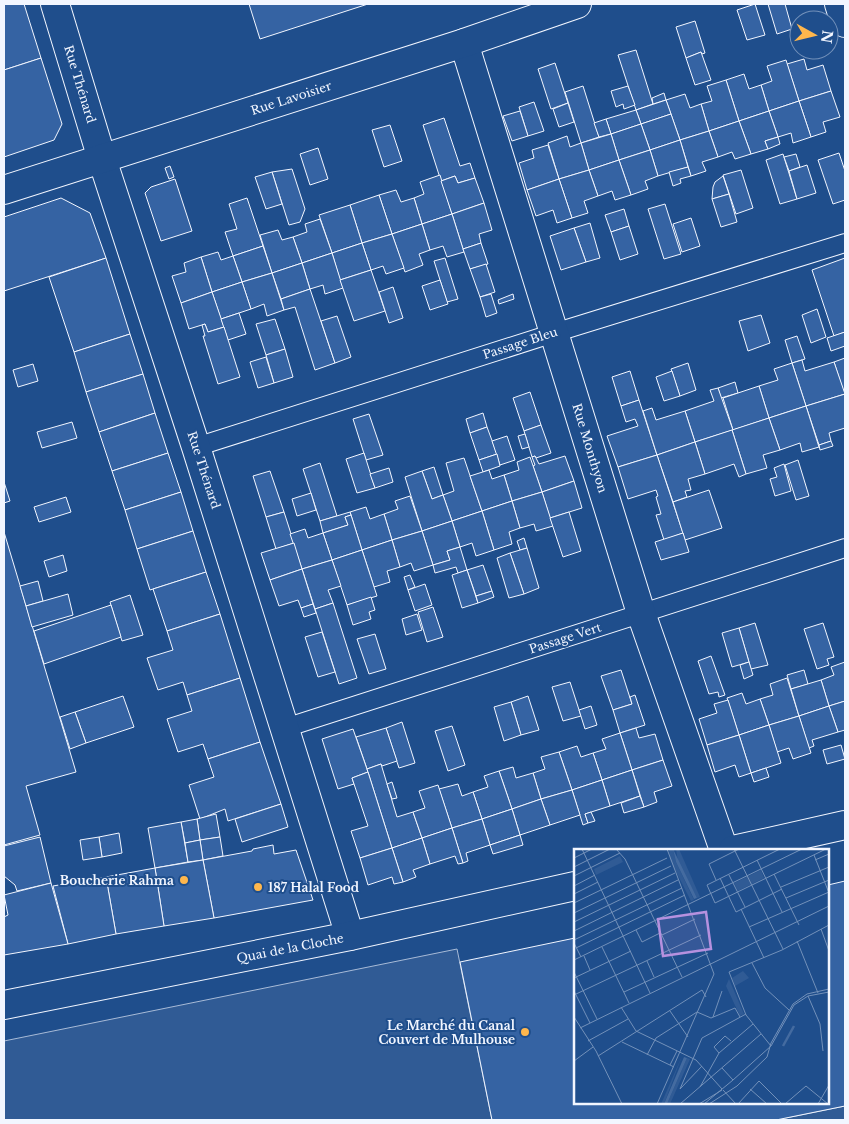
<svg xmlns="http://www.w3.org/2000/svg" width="849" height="1124" viewBox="0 0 849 1124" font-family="'Libre Baskerville',serif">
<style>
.built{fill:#305b95;stroke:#a8bbd7}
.building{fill:#3563a3;stroke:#f2f6ff}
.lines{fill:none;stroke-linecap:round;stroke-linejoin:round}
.service-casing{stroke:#f2f6ff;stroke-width:20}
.minor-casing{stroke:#f2f6ff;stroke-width:30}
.tertiary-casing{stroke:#f2f6ff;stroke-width:30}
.service{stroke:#1f4e8c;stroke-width:18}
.minor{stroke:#1f4e8c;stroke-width:28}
.tertiary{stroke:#1f4e8c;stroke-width:28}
.poi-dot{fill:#ffb74d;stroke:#1f4e8c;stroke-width:2}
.labels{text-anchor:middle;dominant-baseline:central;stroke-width:4;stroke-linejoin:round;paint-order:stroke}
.street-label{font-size:12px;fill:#f2f6ff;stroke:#1f4e8c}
.poi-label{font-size:12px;font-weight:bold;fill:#f2f6ff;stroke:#1f4e8c;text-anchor:end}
.inset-river{fill:none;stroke:#446ba0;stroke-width:2.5}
.inset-road{fill:none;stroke:#7391ba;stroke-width:1}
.view{fill:#b691df;fill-opacity:0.15;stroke:#b691df;stroke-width:2.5}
.inset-edge{fill:none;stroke:#f2f6ff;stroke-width:2.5}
</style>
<rect width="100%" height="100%" fill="#1f4e8c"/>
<g class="built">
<polygon points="457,949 492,1120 4,1120 4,1041"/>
<polygon points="845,1106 845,1120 776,1120"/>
</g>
<g class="building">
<polygon points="4,4 24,4 41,58 4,70"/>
<polygon points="249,4 368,4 260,39"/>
<polygon points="755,4 765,35 747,40 737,10"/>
<polygon points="768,4 785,4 792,29 777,34"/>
<polygon points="695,21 705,53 702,54 701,52 686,58 676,27"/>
<polygon points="636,50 653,104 636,110 618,55"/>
<polygon points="701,52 711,80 695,85 686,58"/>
<polygon points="41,58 62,124 54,140 4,157 4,70"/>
<polygon points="804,59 807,70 823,65 831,91 799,101 787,64"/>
<polygon points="786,60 799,101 769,111 761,85 772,81 767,66"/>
<polygon points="555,63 568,103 551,109 538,69"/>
<polygon points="744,74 749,89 761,85 769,111 739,121 726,80"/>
<polygon points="726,80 739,121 709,131 701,104 712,101 707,86"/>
<polygon points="583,86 599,137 581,143 565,92"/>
<polygon points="628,86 635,105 624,109 623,104 616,107 611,91"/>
<polygon points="831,91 840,117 823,122 826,132 811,137 799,101"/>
<polygon points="664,93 666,100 653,104 652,98"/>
<polygon points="685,94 690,108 701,104 709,131 680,140 666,100"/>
<polygon points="666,100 671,114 641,124 636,110"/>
<polygon points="799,101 811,137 793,143 791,133 778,137 769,111"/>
<polygon points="534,102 544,131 528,136 519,107"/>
<polygon points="568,103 574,122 559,127 553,109"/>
<polygon points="636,110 641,124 611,134 606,119"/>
<polygon points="520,111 528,136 512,141 503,116"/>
<polygon points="769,111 778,137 765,141 768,149 751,154 739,121"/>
<polygon points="671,114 680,140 650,150 641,124"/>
<polygon points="444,118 460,166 470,163 475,178 458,183 455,176 441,181 423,125"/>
<polygon points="606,119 611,134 599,137 594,123"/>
<polygon points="739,121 751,154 735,159 732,152 718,157 709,131"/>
<polygon points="641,124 650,150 619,160 611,134"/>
<polygon points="390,125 402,161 384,167 372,130"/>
<polygon points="709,131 718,157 702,162 706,171 691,176 680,140"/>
<polygon points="611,134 619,160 589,170 581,143"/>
<polygon points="567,136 570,147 581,143 589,170 559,179 548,143"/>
<polygon points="778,137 780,144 768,149 765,141"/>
<polygon points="680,140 688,167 658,176 650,150"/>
<polygon points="548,145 559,179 527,190 519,163 534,158 532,150"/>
<polygon points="318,148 328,179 310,185 300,154"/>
<polygon points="650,150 658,176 645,181 648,189 631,195 619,160"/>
<polygon points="839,153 845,171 845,200 833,204 818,160"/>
<polygon points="783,154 797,199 780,204 766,160"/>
<polygon points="796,154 800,167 789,171 784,157"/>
<polygon points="619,160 631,195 615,200 612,191 598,196 589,170"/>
<polygon points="807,165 816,193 797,199 789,171"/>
<polygon points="170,166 174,177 169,179 165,168"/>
<polygon points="688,167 691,176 680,179 681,183 673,186 669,172"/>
<polygon points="292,169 305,209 300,222 289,225 272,172"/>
<polygon points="589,170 598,196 584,201 588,213 572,218 559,179"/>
<polygon points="741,170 753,208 736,214 723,175"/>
<polygon points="272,172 282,204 266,209 255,177"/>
<polygon points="440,175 452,214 422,224 414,198 424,194 420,182"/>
<polygon points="455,176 458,183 475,178 484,203 452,214 441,181"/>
<polygon points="723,176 729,194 712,199 713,187 715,182"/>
<polygon points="175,179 192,231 161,241 145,193 151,187"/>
<polygon points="559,179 572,218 557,223 553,210 536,216 527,190"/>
<polygon points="396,190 401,202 414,198 422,224 392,234 379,195"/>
<polygon points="729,194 737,222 721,227 712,199"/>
<polygon points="379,195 392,234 362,243 350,205"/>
<polygon points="61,198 90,213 106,258 4,291 4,217"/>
<polygon points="247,198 263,246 233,256 225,232 237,229 229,204"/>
<polygon points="484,203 492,230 479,234 481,243 463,249 452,214"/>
<polygon points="665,204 681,254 664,259 648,209"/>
<polygon points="350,205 362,243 332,253 319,215"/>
<polygon points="624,209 629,226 611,232 605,215"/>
<polygon points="452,214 464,252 447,257 443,246 430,250 422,224"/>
<polygon points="691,218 700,246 682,252 673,224"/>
<polygon points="320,219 332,253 302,263 293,237 307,232 305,224"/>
<polygon points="590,223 600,258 586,262 574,228"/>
<polygon points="422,224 430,250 419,254 423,265 405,272 392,234"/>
<polygon points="629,226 638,254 620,260 611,232"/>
<polygon points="574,228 586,262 561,270 550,236"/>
<polygon points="278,230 282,240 293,237 302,263 272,273 260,235"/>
<polygon points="392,234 404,268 386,274 383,266 371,270 362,243"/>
<polygon points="362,243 371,270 340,280 332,253"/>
<polygon points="481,243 488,264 470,269 463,249"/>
<polygon points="263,246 272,273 242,282 233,256"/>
<polygon points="218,252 221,260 233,256 242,282 212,292 201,257"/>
<polygon points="332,253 343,288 325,294 323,285 310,289 302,263"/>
<polygon points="201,257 212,292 181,303 172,276 186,272 184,263"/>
<polygon points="106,258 130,334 74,352 49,277"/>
<polygon points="445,258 458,299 447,302 434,261"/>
<polygon points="845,258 845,332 834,336 812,270"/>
<polygon points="302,263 310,289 281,299 272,273"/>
<polygon points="486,264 495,292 480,297 470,269"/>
<polygon points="371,270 385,311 354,321 340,280"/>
<polygon points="272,273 284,310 267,316 264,304 251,309 242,282"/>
<polygon points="440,280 448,304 430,310 422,286"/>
<polygon points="242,282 251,309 221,319 212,292"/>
<polygon points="393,287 403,318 389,323 379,292"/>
<polygon points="310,289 335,363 315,370 295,307 284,310 281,299"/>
<polygon points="212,292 224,327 208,332 205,324 189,329 181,303"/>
<polygon points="491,294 497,313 486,317 480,297"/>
<polygon points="513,294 514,299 499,304 498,300"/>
<polygon points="817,309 826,337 811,343 802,315"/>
<polygon points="239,313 246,334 228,340 221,319"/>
<polygon points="761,315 770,343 748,351 739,321"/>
<polygon points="337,316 351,357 335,363 321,321"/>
<polygon points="275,319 285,349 266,355 256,324"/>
<polygon points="205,324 208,332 224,327 240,377 218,384 203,336 205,336 202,325"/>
<polygon points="845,332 845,346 831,351 827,338"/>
<polygon points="130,334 143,374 86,392 74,352"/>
<polygon points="797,336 805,359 792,363 785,340"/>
<polygon points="285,349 293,377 274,383 266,355"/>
<polygon points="266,357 274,383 258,388 250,362"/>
<polygon points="845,358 845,396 834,362"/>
<polygon points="802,360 805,371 834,362 845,394 806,406 792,363"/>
<polygon points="688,363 696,390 680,396 671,369"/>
<polygon points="792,363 806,406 769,418 759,386 778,380 774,369"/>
<polygon points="33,364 38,381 18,387 13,370"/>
<polygon points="630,371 639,400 621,406 612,377"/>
<polygon points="672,371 680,396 664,401 656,377"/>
<polygon points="143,374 155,413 99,432 86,392"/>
<polygon points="735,382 738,393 721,398 718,388"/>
<polygon points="759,386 769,418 733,430 723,398"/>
<polygon points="718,388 733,430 695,442 685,411 714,401 710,390"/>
<polygon points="530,392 541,425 524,431 513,398"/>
<polygon points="845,394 845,428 829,433 831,441 819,445 806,406"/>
<polygon points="639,400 657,455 618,467 607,436 638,426 635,419 626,422 621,406"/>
<polygon points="806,406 819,447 802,452 800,443 780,450 769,418"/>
<polygon points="652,408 656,420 685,411 695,442 657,455 643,411"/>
<polygon points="155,413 168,453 112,471 99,432"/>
<polygon points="483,413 487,427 470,433 466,419"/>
<polygon points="369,414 383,455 366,460 353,419"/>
<polygon points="769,418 780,450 763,455 767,468 746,474 732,430"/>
<polygon points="72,422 77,438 42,448 37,432"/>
<polygon points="541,425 551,453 536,458 535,456 532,457 524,431"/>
<polygon points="487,427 497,454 479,460 470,433"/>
<polygon points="732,430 746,474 739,477 734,464 705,474 695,442"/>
<polygon points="525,434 529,447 522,449 518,436"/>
<polygon points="507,436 515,460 500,465 492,441"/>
<polygon points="831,441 833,446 820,450 819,445"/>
<polygon points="695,442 705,474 688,479 691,490 685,491 687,497 673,502 657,455"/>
<polygon points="168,453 181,492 125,510 112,471"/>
<polygon points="364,453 375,488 357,493 346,459"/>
<polygon points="497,454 500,466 483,472 479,460"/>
<polygon points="657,455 683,533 664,540 656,515 661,514 656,497 658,496 656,490 628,499 618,467"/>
<polygon points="535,456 539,464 565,456 574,481 542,492 533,466 535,465 532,457"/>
<polygon points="530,457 542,492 512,501 504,475 519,470 517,462"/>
<polygon points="464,458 482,511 452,521 443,495 454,491 446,463"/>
<polygon points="798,460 809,496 796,500 785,465"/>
<polygon points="320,463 337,516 320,521 303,469"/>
<polygon points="784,464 791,491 775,496 770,479 777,477 774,468"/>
<polygon points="434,467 443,495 432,499 422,471"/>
<polygon points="389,468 393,482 375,488 370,474"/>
<polygon points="489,470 492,479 504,475 512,501 482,511 470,476"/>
<polygon points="270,471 284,512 266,517 253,476"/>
<polygon points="422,471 432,499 443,495 452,521 422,531 405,477"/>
<polygon points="574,481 582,508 550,518 542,492"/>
<polygon points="4,482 10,501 4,503"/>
<polygon points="709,490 722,528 685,540 673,502"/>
<polygon points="181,492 193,531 137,549 125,510"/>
<polygon points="542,492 553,526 536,531 534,524 520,528 512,501"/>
<polygon points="311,493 316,510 297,516 292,499"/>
<polygon points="410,496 422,531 392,540 384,514 398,509 395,501"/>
<polygon points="66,497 71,512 39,522 34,507"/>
<polygon points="512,501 520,528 509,532 512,544 494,550 482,511"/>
<polygon points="366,507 370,519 384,514 392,540 362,550 350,512"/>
<polygon points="482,511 494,550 476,556 472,543 460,547 452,521"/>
<polygon points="284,512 294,543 276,549 266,517"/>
<polygon points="350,512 351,515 345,517 348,525 323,533 320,521"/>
<polygon points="569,512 581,551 563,557 550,518"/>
<polygon points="351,515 362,550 332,560 323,533 348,525 345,517"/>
<polygon points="452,521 460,547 447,551 450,560 433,565 422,531"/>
<polygon points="305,529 308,538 323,533 332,560 302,569 290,534"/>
<polygon points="193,531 206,572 150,590 137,549"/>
<polygon points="422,531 433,565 414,571 411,563 400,567 392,540"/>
<polygon points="4,532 76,772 26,786 40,835 4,845"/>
<polygon points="683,533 689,552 661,560 655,542"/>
<polygon points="524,538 527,548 520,550 517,541"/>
<polygon points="392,540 400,567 387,571 390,582 374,587 362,550"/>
<polygon points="294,543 302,569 270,580 261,553"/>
<polygon points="460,547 467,570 458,573 456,567 435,573 433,565 450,560 447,551"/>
<polygon points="527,548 539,588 524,594 510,553"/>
<polygon points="362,550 377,596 347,605 332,560"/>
<polygon points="510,553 524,594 509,598 497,558"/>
<polygon points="63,555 67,571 49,577 44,561"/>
<polygon points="332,560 341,586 328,590 333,603 315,609 302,569"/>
<polygon points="483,565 492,591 476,596 467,570"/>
<polygon points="302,569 313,604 301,608 298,600 279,606 270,580"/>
<polygon points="467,570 478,603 462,608 452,575"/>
<polygon points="206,572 220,614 167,631 153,589"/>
<polygon points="410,575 415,587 408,590 404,577"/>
<polygon points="38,581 43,601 26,606 20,586"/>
<polygon points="425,584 432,605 415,611 408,590"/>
<polygon points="492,591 494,597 478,603 476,596"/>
<polygon points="68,594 73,615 32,627 26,606"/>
<polygon points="130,595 143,635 122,641 110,602"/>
<polygon points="371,597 375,610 369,612 371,619 353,625 347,605"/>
<polygon points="333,603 357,678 339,684 315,609"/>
<polygon points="313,604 316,613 304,617 301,608"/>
<polygon points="111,605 121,637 44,664 34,631"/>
<polygon points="433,607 443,637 427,642 418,612"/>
<polygon points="220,614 240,678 187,695 183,682 158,690 147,658 173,650 167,631"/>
<polygon points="417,614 422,630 406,635 402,619"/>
<polygon points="755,623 768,665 751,669 739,628"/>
<polygon points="823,623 834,657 827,659 829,665 817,669 804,629"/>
<polygon points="739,628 749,662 732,667 722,633"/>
<polygon points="322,632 335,672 318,677 305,637"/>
<polygon points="375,634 386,669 369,674 357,639"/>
<polygon points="711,656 725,695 719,697 718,692 709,694 698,661"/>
<polygon points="749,662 753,675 744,679 740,665"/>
<polygon points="845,662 845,701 829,706 821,680 834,675 831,667"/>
<polygon points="621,670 632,704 613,710 601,676"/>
<polygon points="804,670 808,684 791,689 787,675"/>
<polygon points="240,678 260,742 208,759 203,744 178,752 167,719 192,711 187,695"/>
<polygon points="787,678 799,716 769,725 760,699 773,695 770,684"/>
<polygon points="821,680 829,706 799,716 791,689"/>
<polygon points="570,682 581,716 563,721 552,687"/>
<polygon points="742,693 746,704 760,699 769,725 739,735 727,698"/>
<polygon points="635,695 645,725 620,733 613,710 632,704 630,697"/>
<polygon points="123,696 134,727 86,743 75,712"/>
<polygon points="528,696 539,730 521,735 511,702"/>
<polygon points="728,700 739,735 707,745 699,719 717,713 714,704"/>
<polygon points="845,701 845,730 838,732 829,706"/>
<polygon points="511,702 521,735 504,741 494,707"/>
<polygon points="591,706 597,725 585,729 579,710"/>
<polygon points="829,706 838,732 812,740 814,746 809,748 799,716"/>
<polygon points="75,712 86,743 70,749 60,717"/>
<polygon points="799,716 811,753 793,759 789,748 777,752 769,725"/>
<polygon points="402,722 415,763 399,768 386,728"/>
<polygon points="769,725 781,763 751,773 739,735"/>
<polygon points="452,726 465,765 448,771 435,731"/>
<polygon points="386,728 397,761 382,766 381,764 367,769 356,737"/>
<polygon points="636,728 639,738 655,734 663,760 632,770 620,733"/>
<polygon points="353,729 368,772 352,778 354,784 338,789 322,739"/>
<polygon points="620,733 632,770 602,780 593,753 606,749 602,739"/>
<polygon points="739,735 751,773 739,777 735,765 715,772 707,745"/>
<polygon points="260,742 281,804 228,821 225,809 200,819 189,785 214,777 208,759"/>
<polygon points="841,745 845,759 827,764 823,750"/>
<polygon points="577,746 581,757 593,753 602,780 572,790 559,752"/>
<polygon points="559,752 572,790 541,799 533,773 545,769 541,757"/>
<polygon points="663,760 672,786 654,792 657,802 644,807 632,770"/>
<polygon points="381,764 397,817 413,812 422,838 392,848 367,769"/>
<polygon points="513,767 516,778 533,773 541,799 512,809 499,771"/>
<polygon points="766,768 769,777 754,782 751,773"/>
<polygon points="632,770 640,796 610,806 602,780"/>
<polygon points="499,771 512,809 482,819 473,792 488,787 484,776"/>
<polygon points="368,772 392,848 360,858 351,831 368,826 352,778"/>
<polygon points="602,780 610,806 585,814 588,823 583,825 572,790"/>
<polygon points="392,782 397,798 392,799 387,784"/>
<polygon points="458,784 462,796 473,792 482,819 452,828 439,789"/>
<polygon points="438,785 452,828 422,838 413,812 425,808 419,791"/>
<polygon points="572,790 580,815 550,825 541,799"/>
<polygon points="640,796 644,807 624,813 621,803"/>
<polygon points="541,799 550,825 520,835 512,809"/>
<polygon points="281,804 288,827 242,842 235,819"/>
<polygon points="512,809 520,835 490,845 482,819"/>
<polygon points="591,812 595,821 588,823 585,814"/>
<polygon points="216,814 220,837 200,840 197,819"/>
<polygon points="197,819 200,840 185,843 181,822"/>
<polygon points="482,819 490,845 466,853 468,861 463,863 452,828"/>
<polygon points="181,822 188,862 155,868 148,828"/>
<polygon points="452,828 463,863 458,864 455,856 430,864 422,838"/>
<polygon points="119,833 122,853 102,857 99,837"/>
<polygon points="520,835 523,845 493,854 490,845"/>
<polygon points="40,837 51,883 17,891 15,885 4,876 4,846"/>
<polygon points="99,837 102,857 83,860 80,840"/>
<polygon points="220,837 223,856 203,860 200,840"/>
<polygon points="422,838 430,864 413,870 416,877 403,882 392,848"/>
<polygon points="200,840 203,860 188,862 185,843"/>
<polygon points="273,845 274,854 296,850 313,900 214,918 203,860 252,851 253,849"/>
<polygon points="392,848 403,882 394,884 392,877 368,885 360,858"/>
<polygon points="203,860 214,918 164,926 155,868"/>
<polygon points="155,868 164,926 116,934 106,877"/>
<polygon points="106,877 116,934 68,944 53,886"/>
<polygon points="845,881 845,1106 776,1120 492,1120 460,962 575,938 575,1103 828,1103 828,885"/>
<polygon points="51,883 68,944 4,955 4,917 8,915 4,895"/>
</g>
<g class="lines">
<defs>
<g id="service">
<polyline points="196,447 554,333 845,243"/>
<polyline points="285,728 845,548"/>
</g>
<g id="minor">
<polyline points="55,4 102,159 196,447 350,936"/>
<polyline points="839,4 845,23"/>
<polyline points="464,43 641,613 724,850"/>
<polyline points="4,190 464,43 577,4"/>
</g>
<g id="tertiary">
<polyline points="733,850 845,825"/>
<polyline points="4,1005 350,936 575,886"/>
</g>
</defs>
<use href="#service" class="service-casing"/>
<use href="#minor" class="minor-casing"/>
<use href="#tertiary" class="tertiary-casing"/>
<use href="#service" class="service"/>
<use href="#minor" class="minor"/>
<use href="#tertiary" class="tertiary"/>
</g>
<g class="poi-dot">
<circle cx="184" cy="880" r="5"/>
<circle cx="258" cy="887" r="5"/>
<circle cx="525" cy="1032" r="5"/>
</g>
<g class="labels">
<g class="street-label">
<text transform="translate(80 84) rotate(73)">Rue Thénard</text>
<text transform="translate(291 98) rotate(-18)">Rue Lavoisier</text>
<text transform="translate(520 343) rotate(-18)">Passage Bleu</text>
<text transform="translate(590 448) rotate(73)">Rue Monthyon</text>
<text transform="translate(204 470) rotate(72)">Rue Thénard</text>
<text transform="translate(565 638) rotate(-18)">Passage Vert</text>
<text transform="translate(290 948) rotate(-11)">Quai de la Cloche</text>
</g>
<g class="poi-label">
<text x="174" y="880">Boucherie Rahma</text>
<text x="268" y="887" text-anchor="start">187 Halal Food</text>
<text x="515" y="1025">Le Marché du Canal<tspan x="515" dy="14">Couvert de Mulhouse</tspan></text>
</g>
</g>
<g transform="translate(574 849)">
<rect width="255" height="255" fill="#1f4e8c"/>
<path d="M95,0H99L102,13L120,51L117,52L96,11ZM102,0H105L126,48L123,49L104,12ZM46,7L49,13L22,26L20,20ZM187,21L190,29L164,42L160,34ZM169,122L175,129L161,137L158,129ZM155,130L170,165L166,167L152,137ZM108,207L90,255H87ZM113,209L116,210L96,255H93Z" fill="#305b95"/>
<path d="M99,0L123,49L120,50L102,13ZM110,208L113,209L93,255H90Z" fill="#446ba0"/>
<path class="inset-river" d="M209,197L220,177"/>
<path class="inset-road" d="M8,0L76,144M42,0L51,10L108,128M160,0L209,100M206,0L133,36L141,54L252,0M240,6L255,44M0,9L18,0M183,11L208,63M241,11L255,5M0,18L36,0M200,25L225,76M155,26L171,58M0,27L46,4M146,29L162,63L208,40M142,31L135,15L165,0M0,37L21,26M207,38L255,18M0,45L24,33M212,49L255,31M0,54L93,9M167,60L190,109M0,64L97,17M0,73L101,24M175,78L255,43M247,80L255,102M62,81L68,93L86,84M0,82L104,31M88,86L121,70M0,91L108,39M223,92L244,144M0,94L7,108M28,98L55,154M2,99L111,46M10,107L16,121M0,111L228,0M73,112L80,128M178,114L191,139L215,161M0,123L23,170M0,129L57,102M0,142L16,174M50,143L134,104M0,146L127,86M234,147L246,175L249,202M47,158L62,182L122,211L148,240M96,162L114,188M0,168L22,202L48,255M139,168L148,142M6,179L255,57M14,192L54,170M48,193L100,218M197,197L172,166L155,123L208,101L255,76M145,204L140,198L151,187L157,192M73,206L82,189L123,163L137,169L161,159L166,168M24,207L128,141L132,148M0,212L19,198M96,216L103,202M148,219L159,231L197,197L220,156L234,147L255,143M126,238L145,204L179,175M106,240L128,189L172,165M106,240L128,217M176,240L193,255M149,241L162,255M83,255L140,125L93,0M106,255L187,185M125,255L148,241M130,255L159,231M135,255L163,237L193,208L197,194L219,155L233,145L255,140M164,255L185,232L208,255M211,255L232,237L254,255M244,255L255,236"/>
<path class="view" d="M132,63L137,100L89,107L84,70Z"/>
<rect width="255" height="255" class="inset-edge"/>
</g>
<rect width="849" height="1124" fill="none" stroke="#f2f6ff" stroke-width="10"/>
<g transform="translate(814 35) rotate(98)"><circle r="24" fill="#1f4e8c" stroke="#7391ba"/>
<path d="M0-4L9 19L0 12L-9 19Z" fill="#ffb74d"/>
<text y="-8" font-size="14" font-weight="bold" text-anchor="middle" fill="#f2f6ff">N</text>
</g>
</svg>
